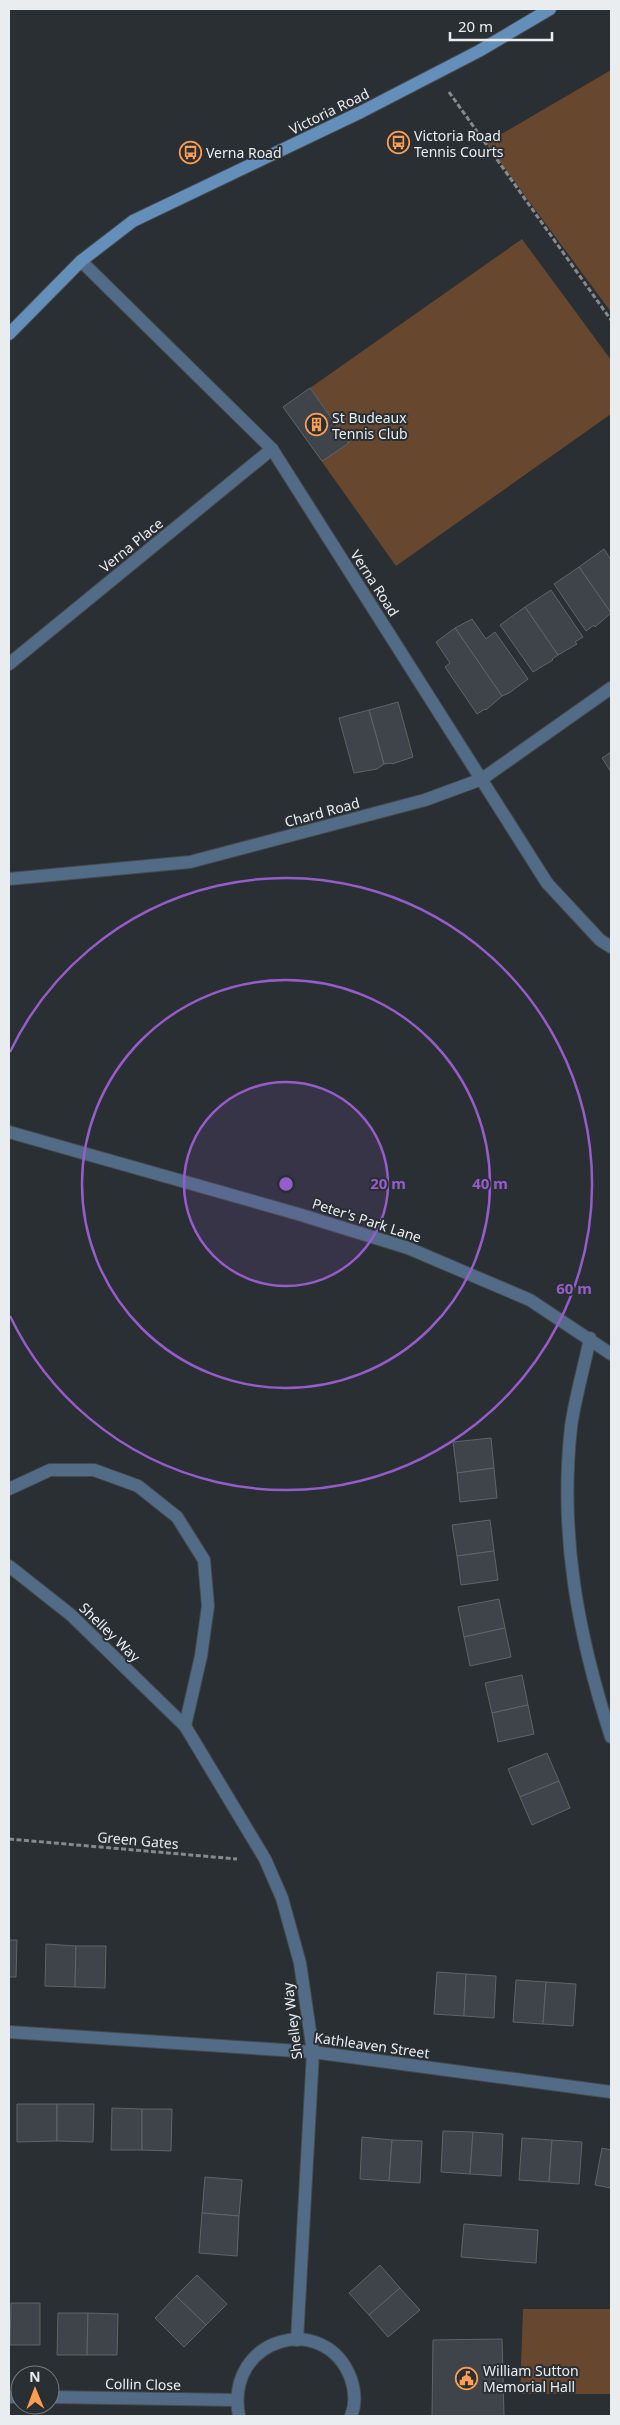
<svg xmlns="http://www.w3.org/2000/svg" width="620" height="2425" viewBox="0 0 620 2425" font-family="'Noto Sans',sans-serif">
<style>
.green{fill:#68472f}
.building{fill:#3f444a;stroke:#5e646a}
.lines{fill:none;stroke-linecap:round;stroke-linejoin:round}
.lane-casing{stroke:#454a4e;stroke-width:14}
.street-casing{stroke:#454a4e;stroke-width:14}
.secondary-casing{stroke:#454a4e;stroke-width:14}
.path{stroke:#868a8e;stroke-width:3;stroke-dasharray:5 2.5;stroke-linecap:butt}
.lane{stroke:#526c88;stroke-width:12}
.street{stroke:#526c88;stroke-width:12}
.secondary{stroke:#648fba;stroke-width:12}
.ring{fill:none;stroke:#975ccb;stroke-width:2.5}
.labels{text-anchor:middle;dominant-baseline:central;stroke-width:4;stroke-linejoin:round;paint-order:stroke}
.street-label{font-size:14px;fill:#eaedf0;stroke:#2a2f34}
.poi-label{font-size:14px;fill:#eaedf0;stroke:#2a2f34;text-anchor:start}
.centre{fill:#975ccb;stroke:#2a2f34;stroke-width:2.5}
.ring-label{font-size:15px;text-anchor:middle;font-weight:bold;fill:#975ccb;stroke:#2a2f34;stroke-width:4;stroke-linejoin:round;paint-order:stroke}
</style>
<rect width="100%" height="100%" fill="#2a2f34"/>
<g class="green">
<polygon points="611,70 611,312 486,143"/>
<polygon points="522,239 611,360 611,414 396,566 283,407"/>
<polygon points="523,2309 611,2309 611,2394 520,2394"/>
</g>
<g class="building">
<polygon points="310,388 349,443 322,461 283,407"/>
<polygon points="604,549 611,560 611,613 579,567"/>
<polygon points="579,567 611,613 595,627 594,625 586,631 554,584"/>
<polygon points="551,590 583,637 575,642 577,644 558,655 525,607"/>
<polygon points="525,607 558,655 552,659 553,660 533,672 500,625"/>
<polygon points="472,619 486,639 495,632 528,679 509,693 502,696 455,628"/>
<polygon points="455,628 502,696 486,710 485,709 477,714 445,667 450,663 436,642"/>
<polygon points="398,702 413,757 392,764 391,763 384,764 369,710"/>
<polygon points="369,710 384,764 377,769 354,773 339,718"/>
<polygon points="611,752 611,772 602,758"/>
<polygon points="491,1438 494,1468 457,1473 453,1442"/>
<polygon points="494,1468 497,1498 460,1502 457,1473"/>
<polygon points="490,1520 494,1551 457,1556 452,1525"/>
<polygon points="494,1551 498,1580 461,1585 457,1556"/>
<polygon points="499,1599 505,1628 464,1637 458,1607"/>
<polygon points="505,1628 511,1657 470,1666 464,1637"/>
<polygon points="522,1675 528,1705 492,1713 485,1683"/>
<polygon points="528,1705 534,1734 498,1742 492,1713"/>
<polygon points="547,1753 559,1781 520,1797 508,1769"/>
<polygon points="559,1781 570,1808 532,1825 520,1797"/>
<polygon points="9,1940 17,1940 16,1977 9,1977"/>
<polygon points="46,1944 76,1946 75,1987 45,1986"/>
<polygon points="76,1946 106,1946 105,1988 75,1987"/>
<polygon points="437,1972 466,1974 464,2016 434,2014"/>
<polygon points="466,1974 496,1976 494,2018 464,2016"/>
<polygon points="516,1980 546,1982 543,2024 513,2022"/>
<polygon points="546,1982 576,1984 573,2026 543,2024"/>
<polygon points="17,2104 57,2104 57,2141 17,2142"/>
<polygon points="57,2104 94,2104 93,2142 57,2141"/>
<polygon points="112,2108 142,2109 142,2150 111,2150"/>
<polygon points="142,2109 172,2109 171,2151 142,2150"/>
<polygon points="443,2131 473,2132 470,2174 441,2172"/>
<polygon points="473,2132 503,2134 501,2176 470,2174"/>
<polygon points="362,2137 392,2140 389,2181 360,2179"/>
<polygon points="522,2138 552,2140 549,2182 519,2180"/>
<polygon points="392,2140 422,2141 420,2183 389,2181"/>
<polygon points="552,2140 582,2142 579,2184 549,2182"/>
<polygon points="602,2148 611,2150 611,2188 595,2185"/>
<polygon points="205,2177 242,2180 239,2216 202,2213"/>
<polygon points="202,2213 239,2216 237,2256 199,2253"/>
<polygon points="464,2224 538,2230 536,2263 461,2257"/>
<polygon points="380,2265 400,2288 369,2315 349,2293"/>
<polygon points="197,2275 227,2304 206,2325 176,2296"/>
<polygon points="400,2288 420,2310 388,2337 369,2315"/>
<polygon points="176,2296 206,2325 184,2347 155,2318"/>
<polygon points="11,2303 40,2303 40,2345 10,2345"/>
<polygon points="58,2313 88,2313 87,2355 57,2355"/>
<polygon points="88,2313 118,2314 117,2355 87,2355"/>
<polygon points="502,2339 504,2416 432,2416 433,2340"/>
</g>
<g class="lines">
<defs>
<polyline id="lane" points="9,664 272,449"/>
<g id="street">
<polyline points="81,261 272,449 547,883 600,940 611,947"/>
<polyline points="9,879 190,862 425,800 482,779 611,688"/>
<polyline points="9,1132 298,1214 408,1248 530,1300 611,1354"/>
<path d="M590,1338C584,1368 575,1398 571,1427C559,1535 578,1635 611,1737"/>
<polyline points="9,1489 50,1470 94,1470 138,1486 177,1517 204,1560 208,1606 201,1656 185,1726"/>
<polyline points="9,1566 71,1615 185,1726 265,1859 282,1898 300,1963 313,2052 297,2340"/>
<polyline points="9,2032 313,2052 611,2092"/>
<polyline points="9,2397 20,2397"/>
<polyline points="50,2397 236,2400"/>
<path d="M239,2416C224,2337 326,2310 351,2379C355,2391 356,2404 351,2416"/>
</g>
<polyline id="secondary" points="9,334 81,261 133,221 361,112 479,51 550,9"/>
</defs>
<use href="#lane" class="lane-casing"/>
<use href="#street" class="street-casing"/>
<use href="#secondary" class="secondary-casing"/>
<g class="path">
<polyline points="449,92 611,320"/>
<polyline points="9,1839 237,1859"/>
</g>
<use href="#lane" class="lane"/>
<use href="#street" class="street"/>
<use href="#secondary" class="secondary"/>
</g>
<circle cx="286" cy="1184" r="102" fill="#975ccb" fill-opacity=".12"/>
<g class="ring">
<circle cx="286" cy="1184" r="102"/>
<circle cx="286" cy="1184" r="204"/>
<path d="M10 1052A306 306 0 1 1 10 1316"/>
</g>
<defs>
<symbol id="bus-ring" viewBox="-11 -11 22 22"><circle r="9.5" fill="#2a2f34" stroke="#fc9e52" stroke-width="1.5"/><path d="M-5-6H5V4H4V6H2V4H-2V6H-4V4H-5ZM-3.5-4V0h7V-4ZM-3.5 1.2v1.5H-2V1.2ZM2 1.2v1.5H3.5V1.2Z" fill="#fc9e52"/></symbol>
<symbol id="building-ring" viewBox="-11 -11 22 22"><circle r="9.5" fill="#2a2f34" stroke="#fc9e52" stroke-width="1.5"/><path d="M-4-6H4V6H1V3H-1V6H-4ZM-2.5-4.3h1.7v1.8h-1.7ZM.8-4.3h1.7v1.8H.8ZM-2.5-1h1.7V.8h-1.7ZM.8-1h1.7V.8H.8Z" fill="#fc9e52"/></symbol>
<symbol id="civic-ring" viewBox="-11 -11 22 22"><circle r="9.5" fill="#2a2f34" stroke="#fc9e52" stroke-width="1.5"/><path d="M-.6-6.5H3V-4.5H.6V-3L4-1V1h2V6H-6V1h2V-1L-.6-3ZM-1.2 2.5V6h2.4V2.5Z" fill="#fc9e52"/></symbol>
</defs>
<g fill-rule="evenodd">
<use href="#bus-ring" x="386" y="130" width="25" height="25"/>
<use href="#bus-ring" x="178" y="140" width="25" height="25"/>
<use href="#building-ring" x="304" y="412" width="25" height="25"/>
<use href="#civic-ring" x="454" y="2366" width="25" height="25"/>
</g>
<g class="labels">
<g class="street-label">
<text transform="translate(329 111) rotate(-26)">Victoria Road</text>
<text transform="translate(131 545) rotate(-39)">Verna Place</text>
<text transform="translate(375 583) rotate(57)">Verna Road</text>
<text transform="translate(322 812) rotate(-15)">Chard Road</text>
<text transform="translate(367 1220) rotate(18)">Peter's Park Lane</text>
<text transform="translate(110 1632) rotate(44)">Shelley Way</text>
<text transform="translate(138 1840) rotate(5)">Green Gates</text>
<text transform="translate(292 2021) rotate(-97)">Shelley Way</text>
<text transform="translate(372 2045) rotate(8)">Kathleaven Street</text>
<text transform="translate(143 2384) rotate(1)">Collin Close</text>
</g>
<g class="poi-label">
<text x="414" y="135">Victoria Road<tspan x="414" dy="16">Tennis Courts</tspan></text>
<text x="206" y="152">Verna Road</text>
<text x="332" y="417">St Budeaux<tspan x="332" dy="16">Tennis Club</tspan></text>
<text x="483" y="2370">William Sutton<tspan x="483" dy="16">Memorial Hall</tspan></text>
</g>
</g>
<circle cx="286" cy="1184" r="8" class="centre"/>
<g class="ring-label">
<text x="388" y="1189">20 m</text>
<text x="490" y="1189">40 m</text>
<text x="574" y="1294">60 m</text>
</g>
<rect width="620" height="2425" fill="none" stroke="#eaedf0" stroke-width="20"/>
<g transform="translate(35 2390) rotate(359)"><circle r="24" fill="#2a2f34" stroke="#777b7f"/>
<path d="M0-4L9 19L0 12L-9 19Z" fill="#fc9e52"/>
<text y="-8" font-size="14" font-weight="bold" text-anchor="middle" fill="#eaedf0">N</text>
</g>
<path d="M450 32v8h102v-8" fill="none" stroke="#eaedf0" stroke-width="2.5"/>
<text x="458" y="32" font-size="15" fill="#eaedf0" stroke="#2a2f34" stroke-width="4" paint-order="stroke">20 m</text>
</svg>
